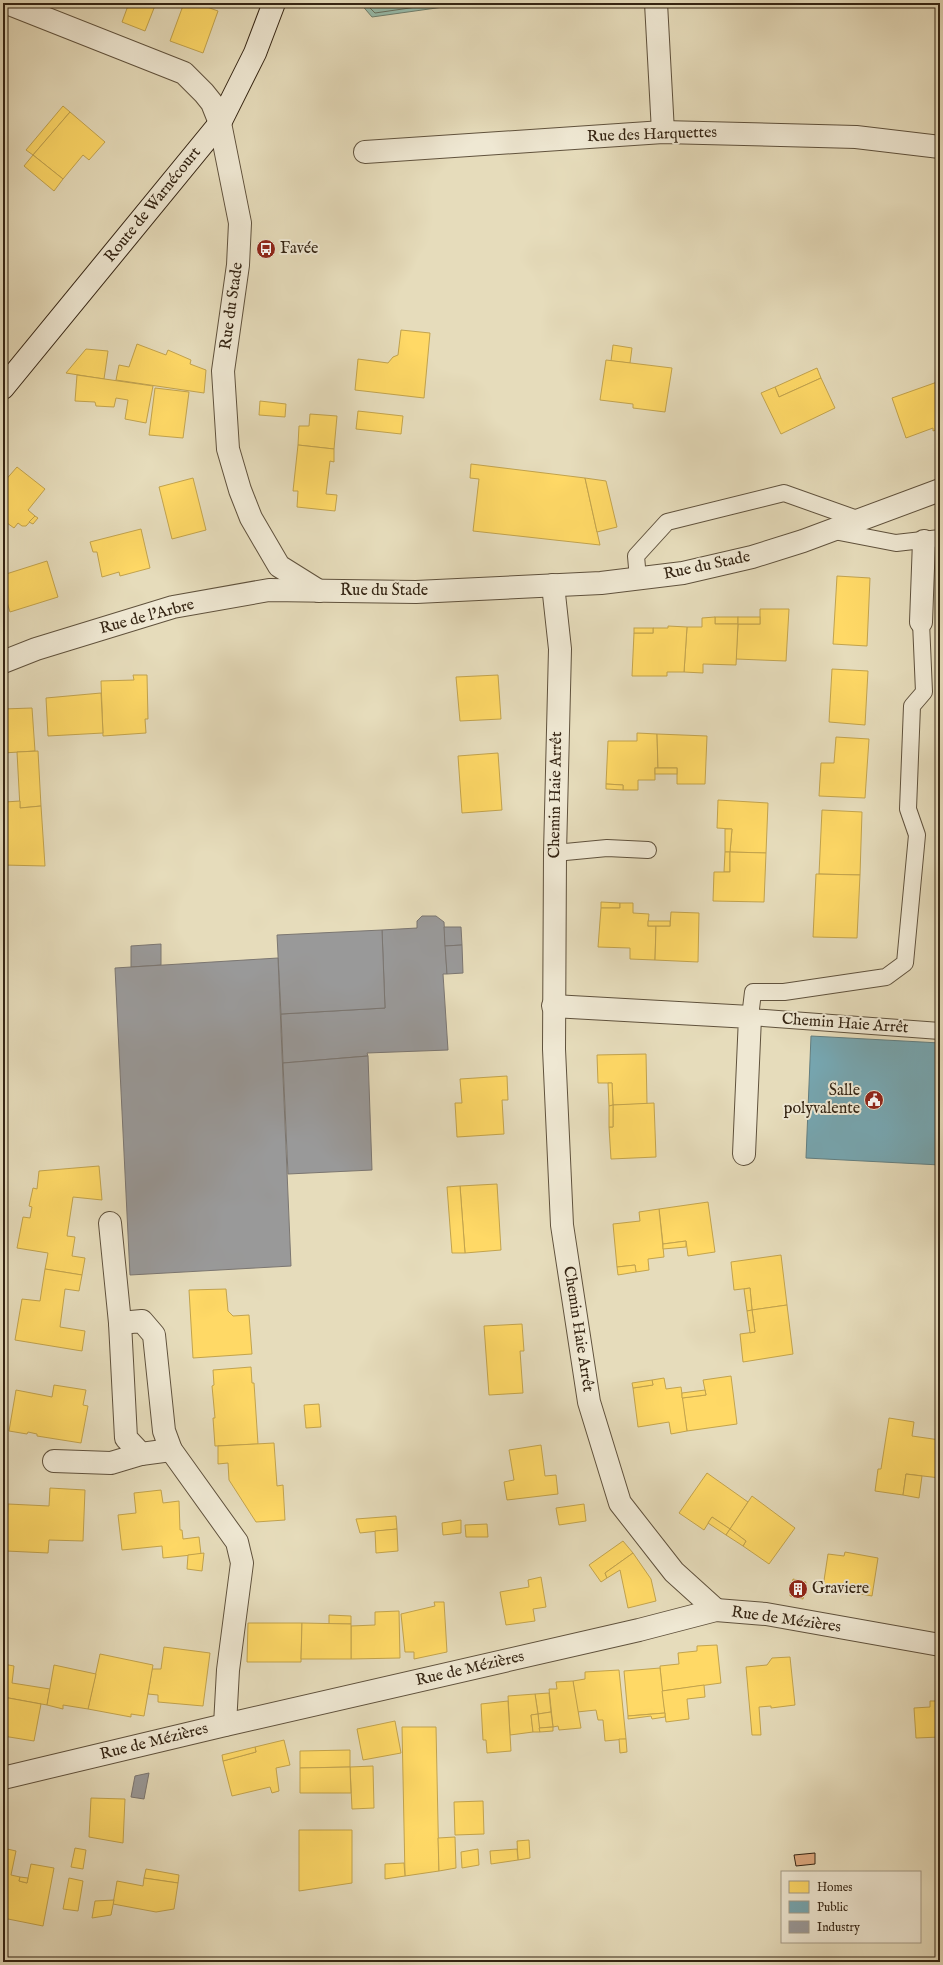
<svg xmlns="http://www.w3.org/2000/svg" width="943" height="1965" viewBox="0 0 943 1965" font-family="'IM FELL English',serif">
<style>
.water{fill:#97bcab;stroke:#6f7f6e}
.homes{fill:#ffd966;stroke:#c2a34d}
.public{fill:#76a5af;stroke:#627e80}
.industry{fill:#999;stroke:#7b7671}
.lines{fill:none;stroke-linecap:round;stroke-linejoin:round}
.shore{stroke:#66705f;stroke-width:1}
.building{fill:#e0ab81;stroke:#342413}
.service-casing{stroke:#60523d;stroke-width:18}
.pedestrian-casing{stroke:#60523d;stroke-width:24}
.minor-casing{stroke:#60523d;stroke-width:24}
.tertiary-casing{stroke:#60523d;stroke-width:24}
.secondary-casing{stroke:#342413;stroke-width:24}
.service{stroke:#efe8d3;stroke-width:16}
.pedestrian{stroke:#efe8d3;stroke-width:22}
.minor{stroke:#efe8d3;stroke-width:22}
.tertiary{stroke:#efe8d3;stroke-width:22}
.secondary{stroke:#efe8d3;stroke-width:22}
.labels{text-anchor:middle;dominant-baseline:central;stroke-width:4;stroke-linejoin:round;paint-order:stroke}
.street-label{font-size:16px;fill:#342413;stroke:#efe8d3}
.poi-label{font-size:16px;fill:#342413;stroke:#efe8d3;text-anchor:start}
</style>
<rect width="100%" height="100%" fill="#e6dcbb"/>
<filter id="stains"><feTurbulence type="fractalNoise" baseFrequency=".005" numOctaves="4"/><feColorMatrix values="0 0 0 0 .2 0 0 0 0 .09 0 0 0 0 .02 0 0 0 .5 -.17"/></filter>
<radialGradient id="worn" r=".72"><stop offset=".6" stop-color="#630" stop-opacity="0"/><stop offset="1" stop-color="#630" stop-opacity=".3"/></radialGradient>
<polygon class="water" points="360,3 472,3 372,17"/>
<g class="homes">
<polygon points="129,3 156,3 145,31 122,22"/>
<polygon points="184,3 196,3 218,11 203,53 170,41"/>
<polygon points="63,106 70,112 33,155 26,150"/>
<polygon points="70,112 105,142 89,160 83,155 63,179 33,155"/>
<polygon points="33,155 63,179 54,191 24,166"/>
<polygon points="3,278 8,283 3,289"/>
<polygon points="401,330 430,333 424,398 355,390 358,359 388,363 393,357 398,355"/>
<polygon points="137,344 166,355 168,350 191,360 190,364 206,370 204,393 116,380 119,365 129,367"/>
<polygon points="613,345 632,348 630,363 611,361"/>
<polygon points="86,349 108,351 104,379 66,373"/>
<polygon points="606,360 672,368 665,412 633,408 633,404 600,400"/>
<polygon points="817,368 821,378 779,397 775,387"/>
<polygon points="77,375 153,386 146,423 125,419 128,400 116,398 114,407 96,406 95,402 75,401"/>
<polygon points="821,378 835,408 781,434 761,393 775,387 779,397"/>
<polygon points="940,381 940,428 933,431 933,428 906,438 892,398"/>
<polygon points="155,388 189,392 183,438 149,435"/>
<polygon points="260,401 286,404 285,417 259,415"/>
<polygon points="358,411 403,416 401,434 356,429"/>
<polygon points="310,414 337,416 334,449 298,445 299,426 309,426"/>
<polygon points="298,445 334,449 334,462 330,461 326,494 337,495 335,511 297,507 298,491 293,491"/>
<polygon points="471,464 585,478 600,545 473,531 479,479 470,478"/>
<polygon points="17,467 45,489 28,510 35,516 26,526 22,526 18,523 14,528 3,520 3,483"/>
<polygon points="193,478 206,530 172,539 159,487"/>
<polygon points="585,478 606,481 617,527 597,532"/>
<polygon points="35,516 38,518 33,524 29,522"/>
<polygon points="141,529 150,568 120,576 119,572 102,577 97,552 93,552 90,542"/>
<polygon points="47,561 58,597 10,612 3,589 3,575"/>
<polygon points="837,576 870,578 867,646 833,644"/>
<polygon points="760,609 789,609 786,661 736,659 738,624 760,624"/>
<rect x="715" y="617" width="23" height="7"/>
<polygon points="715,617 715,624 738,624 736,665 703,664 703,673 684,672 687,627 702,627 702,618"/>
<rect x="738" y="617" width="22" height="7"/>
<polygon points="668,626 687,627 684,672 667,672 667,676 632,676 634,633 653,633 653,628 668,628"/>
<rect x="634" y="628" width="19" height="5"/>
<polygon points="832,669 868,671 865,725 829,722"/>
<polygon points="133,675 147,675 148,719 145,719 146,733 103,736 101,681 134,680"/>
<polygon points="498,675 501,719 460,721 456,677"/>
<polygon points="101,693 103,733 48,736 46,698"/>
<polygon points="32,708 35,751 3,753 3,709"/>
<polygon points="637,733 657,734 658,768 655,768 655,780 638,780 638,790 623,790 623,785 606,784 608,741 637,741"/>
<polygon points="657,734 707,736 705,784 677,784 677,768 658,768"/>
<polygon points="836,737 869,739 865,798 819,796 821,763 834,763"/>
<polygon points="38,751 41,806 20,808 17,752"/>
<polygon points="498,753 502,810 462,813 458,756"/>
<rect x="655" y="768" width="22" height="6"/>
<polygon points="606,784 623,785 623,790 606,789"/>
<polygon points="3,788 5,802 20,801 20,808 41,806 45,866 3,865"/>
<polygon points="718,800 768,803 766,853 730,852 732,829 717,828"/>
<polygon points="822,810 862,812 860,875 819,874"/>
<polygon points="725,829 732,829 730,852 725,852"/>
<polygon points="725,852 730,852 730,872 724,872"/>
<polygon points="730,852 766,853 764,902 713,901 714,872 730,872"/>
<polygon points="816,874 860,875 857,938 813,937"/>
<polygon points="601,902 620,903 620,908 601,908"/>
<polygon points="620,903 633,903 633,913 649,914 648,926 656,926 655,960 630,959 630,948 598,947 601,908 620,908"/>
<polygon points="671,912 699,913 698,962 655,960 656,926 670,926"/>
<rect x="648" y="921" width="22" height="5"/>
<polygon points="646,1054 647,1104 613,1105 612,1083 598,1083 597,1055"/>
<polygon points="507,1076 508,1100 502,1100 504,1134 457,1137 455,1103 462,1103 460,1079"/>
<polygon points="608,1083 612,1083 613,1105 609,1106"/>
<polygon points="654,1103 656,1157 611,1159 609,1127 613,1127 613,1105"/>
<polygon points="613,1105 613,1127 609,1127 609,1106"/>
<polygon points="99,1166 102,1200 73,1197 67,1236 75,1237 72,1256 85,1258 82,1275 45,1269 48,1253 17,1248 23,1217 30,1218 32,1207 29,1206 33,1188 37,1189 39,1171"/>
<polygon points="497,1184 501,1250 465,1253 460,1186"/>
<polygon points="460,1186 465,1253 452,1253 447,1187"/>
<polygon points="708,1202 715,1252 688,1256 686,1241 663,1244 659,1209"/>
<polygon points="659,1209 664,1257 648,1259 649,1270 636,1272 635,1265 617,1267 613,1224 640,1221 639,1212"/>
<polygon points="686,1241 686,1247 663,1249 663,1244"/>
<polygon points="781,1255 787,1305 752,1310 750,1288 734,1290 731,1262"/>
<polygon points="635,1265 636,1272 618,1275 617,1267"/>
<polygon points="45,1269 82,1275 79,1291 65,1289 60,1327 85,1331 82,1351 15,1340 22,1299 40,1301"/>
<polygon points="750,1288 752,1310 747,1311 744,1289"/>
<polygon points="226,1289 228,1311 233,1316 249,1315 252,1354 193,1358 189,1290"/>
<polygon points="787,1305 793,1354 743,1362 740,1334 755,1332 752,1310"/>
<polygon points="752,1310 755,1332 750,1333 747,1311"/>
<polygon points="522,1324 524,1351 520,1351 523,1393 489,1395 484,1326"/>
<polygon points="251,1367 252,1383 254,1383 258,1444 215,1446 213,1418 215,1418 212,1386 214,1385 213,1370"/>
<polygon points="731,1376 737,1424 687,1431 682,1398 706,1395 703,1380"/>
<polygon points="664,1378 666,1389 681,1387 687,1431 671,1434 669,1422 638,1427 633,1388 653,1385 652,1380"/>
<polygon points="652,1380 653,1385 633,1388 632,1383"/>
<polygon points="54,1385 86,1390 83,1405 88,1406 81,1443 37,1436 37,1434 28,1432 27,1434 9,1431 16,1390 52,1397"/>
<polygon points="705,1390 706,1395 682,1398 682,1393"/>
<polygon points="319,1404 321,1427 306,1428 304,1405"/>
<polygon points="889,1418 914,1422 912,1436 940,1440 940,1478 906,1474 903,1495 875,1491 878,1469 881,1469"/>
<polygon points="274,1443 277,1486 283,1485 285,1520 256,1522 229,1480 228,1463 218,1464 218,1446"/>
<polygon points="541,1445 545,1476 556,1475 558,1494 507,1500 504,1482 514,1480 509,1450"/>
<polygon points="707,1473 748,1502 730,1529 712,1517 704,1530 679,1513"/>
<polygon points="906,1474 922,1476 919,1498 903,1495"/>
<polygon points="50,1488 85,1490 83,1541 49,1540 48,1553 6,1551 8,1504 49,1506"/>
<polygon points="161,1490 163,1503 179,1501 180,1530 182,1530 183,1539 199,1537 201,1554 163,1558 162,1546 122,1550 118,1515 136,1513 134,1493"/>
<polygon points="752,1496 795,1528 769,1564 743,1546 746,1541 730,1529"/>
<polygon points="584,1504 586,1521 559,1525 556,1508"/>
<polygon points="396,1516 397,1529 360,1533 356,1519"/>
<polygon points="712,1517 730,1529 726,1535 708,1523"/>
<polygon points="461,1520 461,1533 443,1535 442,1523"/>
<polygon points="487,1524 488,1537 466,1537 465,1525"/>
<polygon points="397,1529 398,1551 376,1553 375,1531"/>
<polygon points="730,1529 746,1541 743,1546 726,1535"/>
<polygon points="623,1541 633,1553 605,1573 607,1578 601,1582 589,1565"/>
<polygon points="845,1552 878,1558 872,1596 823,1587 828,1554 844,1556"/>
<polygon points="204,1553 202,1571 187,1569 188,1555"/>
<polygon points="633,1553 651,1579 656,1601 628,1608 620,1570 607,1578 605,1573"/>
<polygon points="541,1577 546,1607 533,1609 535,1621 506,1625 500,1592 529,1587 528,1580"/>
<polygon points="793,1579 806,1582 803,1599 790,1596"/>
<polygon points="434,1602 444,1602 447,1652 414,1659 414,1652 405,1652 401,1614 435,1606"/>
<polygon points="399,1611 400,1658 351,1659 351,1626 375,1625 375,1612"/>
<polygon points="329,1615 351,1616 351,1624 329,1624"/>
<polygon points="248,1623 302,1623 301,1662 247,1662"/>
<polygon points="302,1623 351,1624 351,1659 301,1659"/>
<polygon points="717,1645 721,1683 662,1691 660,1666 679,1664 678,1653 697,1651 697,1646"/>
<polygon points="164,1647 210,1653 203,1706 158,1702 158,1695 148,1694 152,1669 161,1669"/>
<polygon points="100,1654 153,1665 144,1716 131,1714 131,1717 88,1709"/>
<polygon points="790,1657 795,1705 771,1708 771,1706 759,1707 761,1735 752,1735 746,1667 767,1665 772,1658"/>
<polygon points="3,1664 14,1666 12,1683 50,1689 47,1705 3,1697"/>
<polygon points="54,1665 96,1674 88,1709 63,1705 63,1709 47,1705"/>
<polygon points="660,1668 665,1713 628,1716 624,1671"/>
<polygon points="619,1670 626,1739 605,1741 603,1720 598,1720 596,1710 577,1712 573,1681 585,1679 585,1672"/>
<polygon points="573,1681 581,1728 559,1730 558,1726 553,1727 549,1689 557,1689 556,1682"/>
<polygon points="704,1685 705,1697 687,1699 689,1719 666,1722 662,1691"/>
<polygon points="549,1693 551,1712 538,1714 535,1694"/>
<polygon points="535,1694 538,1714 531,1715 533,1732 510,1735 508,1696"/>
<polygon points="3,1697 41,1704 34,1741 3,1736"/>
<polygon points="508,1701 511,1751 487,1753 486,1740 483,1740 481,1704"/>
<polygon points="930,1701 940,1701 940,1737 916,1738 914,1708 930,1707"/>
<polygon points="551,1712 553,1727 539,1728 538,1714"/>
<polygon points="665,1713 665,1717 652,1719 651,1716 628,1719 628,1716"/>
<polygon points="538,1714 540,1732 533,1732 531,1715"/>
<polygon points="395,1721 401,1753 363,1760 357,1729"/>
<polygon points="402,1727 436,1727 439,1871 405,1876"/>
<polygon points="553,1727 553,1731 540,1732 539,1728"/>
<polygon points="619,1739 626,1739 627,1752 620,1753"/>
<polygon points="284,1740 290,1765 276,1768 279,1791 272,1793 270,1787 232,1796 223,1761 256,1752 255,1747"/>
<polygon points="255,1747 256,1752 223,1761 222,1755"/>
<polygon points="350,1750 350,1767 300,1768 300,1751"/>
<polygon points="373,1766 374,1808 352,1809 350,1767"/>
<polygon points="350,1767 351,1793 300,1793 300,1768"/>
<polygon points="91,1798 125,1799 123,1843 89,1837"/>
<polygon points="483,1801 484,1834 455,1835 454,1802"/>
<polygon points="299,1830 352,1830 352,1883 299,1891"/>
<polygon points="455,1837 456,1868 439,1871 438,1838"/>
<polygon points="529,1840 530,1858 518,1860 517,1841"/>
<polygon points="3,1848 16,1851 11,1875 20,1877 19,1881 27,1883 31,1864 54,1868 43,1926 3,1918"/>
<polygon points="75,1848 86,1850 83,1869 71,1867"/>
<polygon points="478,1849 479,1865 462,1868 461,1852"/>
<polygon points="517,1849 518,1860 491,1864 490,1851"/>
<polygon points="404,1863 405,1876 385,1879 385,1864"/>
<polygon points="146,1869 179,1875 178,1883 144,1878"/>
<polygon points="20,1877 28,1878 27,1883 19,1881"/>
<polygon points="69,1878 83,1881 78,1911 63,1909"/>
<polygon points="144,1878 178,1883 174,1909 156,1912 113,1904 117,1881 143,1886"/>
<polygon points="114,1900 111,1915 92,1918 95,1901"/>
</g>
<polygon class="public" points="811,1036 940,1043 940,1165 806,1158"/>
<g class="industry">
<polygon points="422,916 436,916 444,922 447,974 443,974 448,1050 367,1053 368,1056 283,1063 281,1014 385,1008 382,930 417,928 417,921"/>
<polygon points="444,927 461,927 462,945 445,946"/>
<polygon points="382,930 385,1008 281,1014 277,935"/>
<polygon points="161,944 161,965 131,967 131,946"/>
<polygon points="462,945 463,973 447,974 445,946"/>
<polygon points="278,958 291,1266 130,1275 115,968"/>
<polygon points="368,1056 372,1170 288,1174 283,1063"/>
<polygon points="149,1773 144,1799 131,1797 135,1776"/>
</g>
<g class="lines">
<polyline class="shore" points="365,3 375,13 444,3"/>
</g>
<polygon class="building" points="815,1853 815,1864 796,1866 794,1855"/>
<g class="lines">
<defs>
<g id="service">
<polyline points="834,531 896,543 940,538"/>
<polyline points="638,579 636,556 667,522 784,493 860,520"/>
<polyline points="921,622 924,692 912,706 908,809 917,835 905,963 886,977 784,992 753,992 750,1017 940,1031"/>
<polyline points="555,853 607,848 648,850"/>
</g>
<polyline id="pedestrian" points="921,622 924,541"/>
<g id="minor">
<polyline points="7,3 184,73 204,93 212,103 220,123 240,223 238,265 223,371 228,449 240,490 251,518 279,566 319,591"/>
<polyline points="656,3 663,132"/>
<polyline points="365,152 663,132 856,137 940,147"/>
<polyline points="553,585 560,649 555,853 554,1049 562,1225 589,1402 620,1503 674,1572 716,1610"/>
<polyline points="553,1006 750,1017 744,1154"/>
<polyline points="110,1223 120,1323 126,1438 141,1454 171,1450"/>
<polyline points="120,1323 142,1321 154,1335 164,1431 171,1450 237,1542 242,1563 228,1670 225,1725"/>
<polyline points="54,1461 111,1463 141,1454"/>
</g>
<g id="tertiary">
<polyline points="3,662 36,649 173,607 269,590 416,592 601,583 683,573 752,557 803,541 940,490"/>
<polyline points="3,1778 225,1725 639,1630 716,1610 766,1614 940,1645"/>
</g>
<polyline id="secondary" points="3,388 220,123 255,53 274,3"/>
</defs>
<use href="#service" class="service-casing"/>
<use href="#pedestrian" class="pedestrian-casing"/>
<use href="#minor" class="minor-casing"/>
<use href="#tertiary" class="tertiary-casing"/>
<use href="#secondary" class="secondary-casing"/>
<use href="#service" class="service"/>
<use href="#pedestrian" class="pedestrian"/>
<use href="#minor" class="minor"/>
<use href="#tertiary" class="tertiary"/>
<use href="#secondary" class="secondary"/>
</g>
<defs>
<symbol id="bus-disc" viewBox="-11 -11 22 22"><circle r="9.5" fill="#8f2418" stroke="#efe8d3"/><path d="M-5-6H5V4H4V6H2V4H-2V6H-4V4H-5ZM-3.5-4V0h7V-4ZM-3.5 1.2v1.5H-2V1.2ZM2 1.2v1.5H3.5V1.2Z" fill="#fff"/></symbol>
<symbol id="civic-disc" viewBox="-11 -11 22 22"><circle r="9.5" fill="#8f2418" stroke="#efe8d3"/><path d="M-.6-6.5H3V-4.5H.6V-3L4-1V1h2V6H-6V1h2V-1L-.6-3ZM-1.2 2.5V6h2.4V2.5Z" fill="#fff"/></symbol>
<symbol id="building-disc" viewBox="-11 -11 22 22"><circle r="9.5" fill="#8f2418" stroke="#efe8d3"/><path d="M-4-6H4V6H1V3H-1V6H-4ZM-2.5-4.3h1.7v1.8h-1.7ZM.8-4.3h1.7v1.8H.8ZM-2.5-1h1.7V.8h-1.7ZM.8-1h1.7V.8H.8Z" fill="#fff"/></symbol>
</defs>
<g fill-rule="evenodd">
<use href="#bus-disc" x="255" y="238" width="22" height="22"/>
<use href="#civic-disc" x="863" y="1089" width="22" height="22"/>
<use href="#building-disc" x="787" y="1578" width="22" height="22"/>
</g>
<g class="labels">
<g class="street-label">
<text transform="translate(652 135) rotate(-2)">Rue des Harquettes</text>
<text transform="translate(153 205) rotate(-51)">Route de Warnécourt</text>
<text transform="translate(232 306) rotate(-82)">Rue du Stade</text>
<text transform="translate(707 566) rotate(-12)">Rue du Stade</text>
<text x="384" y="591">Rue du Stade</text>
<text transform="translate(147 617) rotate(-15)">Rue de l'Arbre</text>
<text transform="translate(556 795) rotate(-89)">Chemin Haie Arrêt</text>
<text transform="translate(845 1024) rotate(4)">Chemin Haie Arrêt</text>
<text transform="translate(578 1329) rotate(81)">Chemin Haie Arrêt</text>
<text transform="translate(786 1620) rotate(8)">Rue de Mézières</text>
<text transform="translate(470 1669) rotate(-13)">Rue de Mézières</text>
<text transform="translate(154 1742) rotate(-14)">Rue de Mézières</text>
</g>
<g class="poi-label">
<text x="280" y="249">Favée</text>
<text x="860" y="1091" text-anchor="end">Salle<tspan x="860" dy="18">polyvalente</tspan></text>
<text x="812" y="1589">Graviere</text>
</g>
</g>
<rect width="943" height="1965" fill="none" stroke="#e6dcbb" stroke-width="16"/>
<rect x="4" y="4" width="935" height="1957" fill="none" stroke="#342413" stroke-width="2"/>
<rect x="8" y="8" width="927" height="1949" fill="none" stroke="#342413"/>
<rect x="781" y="1871" width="140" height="72" fill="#efe8d3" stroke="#a49a86"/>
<rect x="789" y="1881" width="20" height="12" fill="#ffd966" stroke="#a49a86"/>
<text x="817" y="1891" font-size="12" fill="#342413">Homes</text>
<rect x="789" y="1901" width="20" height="12" fill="#76a5af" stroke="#a49a86"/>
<text x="817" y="1911" font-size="12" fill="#342413">Public</text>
<rect x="789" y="1921" width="20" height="12" fill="#999999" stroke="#a49a86"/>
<text x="817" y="1931" font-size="12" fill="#342413">Industry</text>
<rect width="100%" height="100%" filter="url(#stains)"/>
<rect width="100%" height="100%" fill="url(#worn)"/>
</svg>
